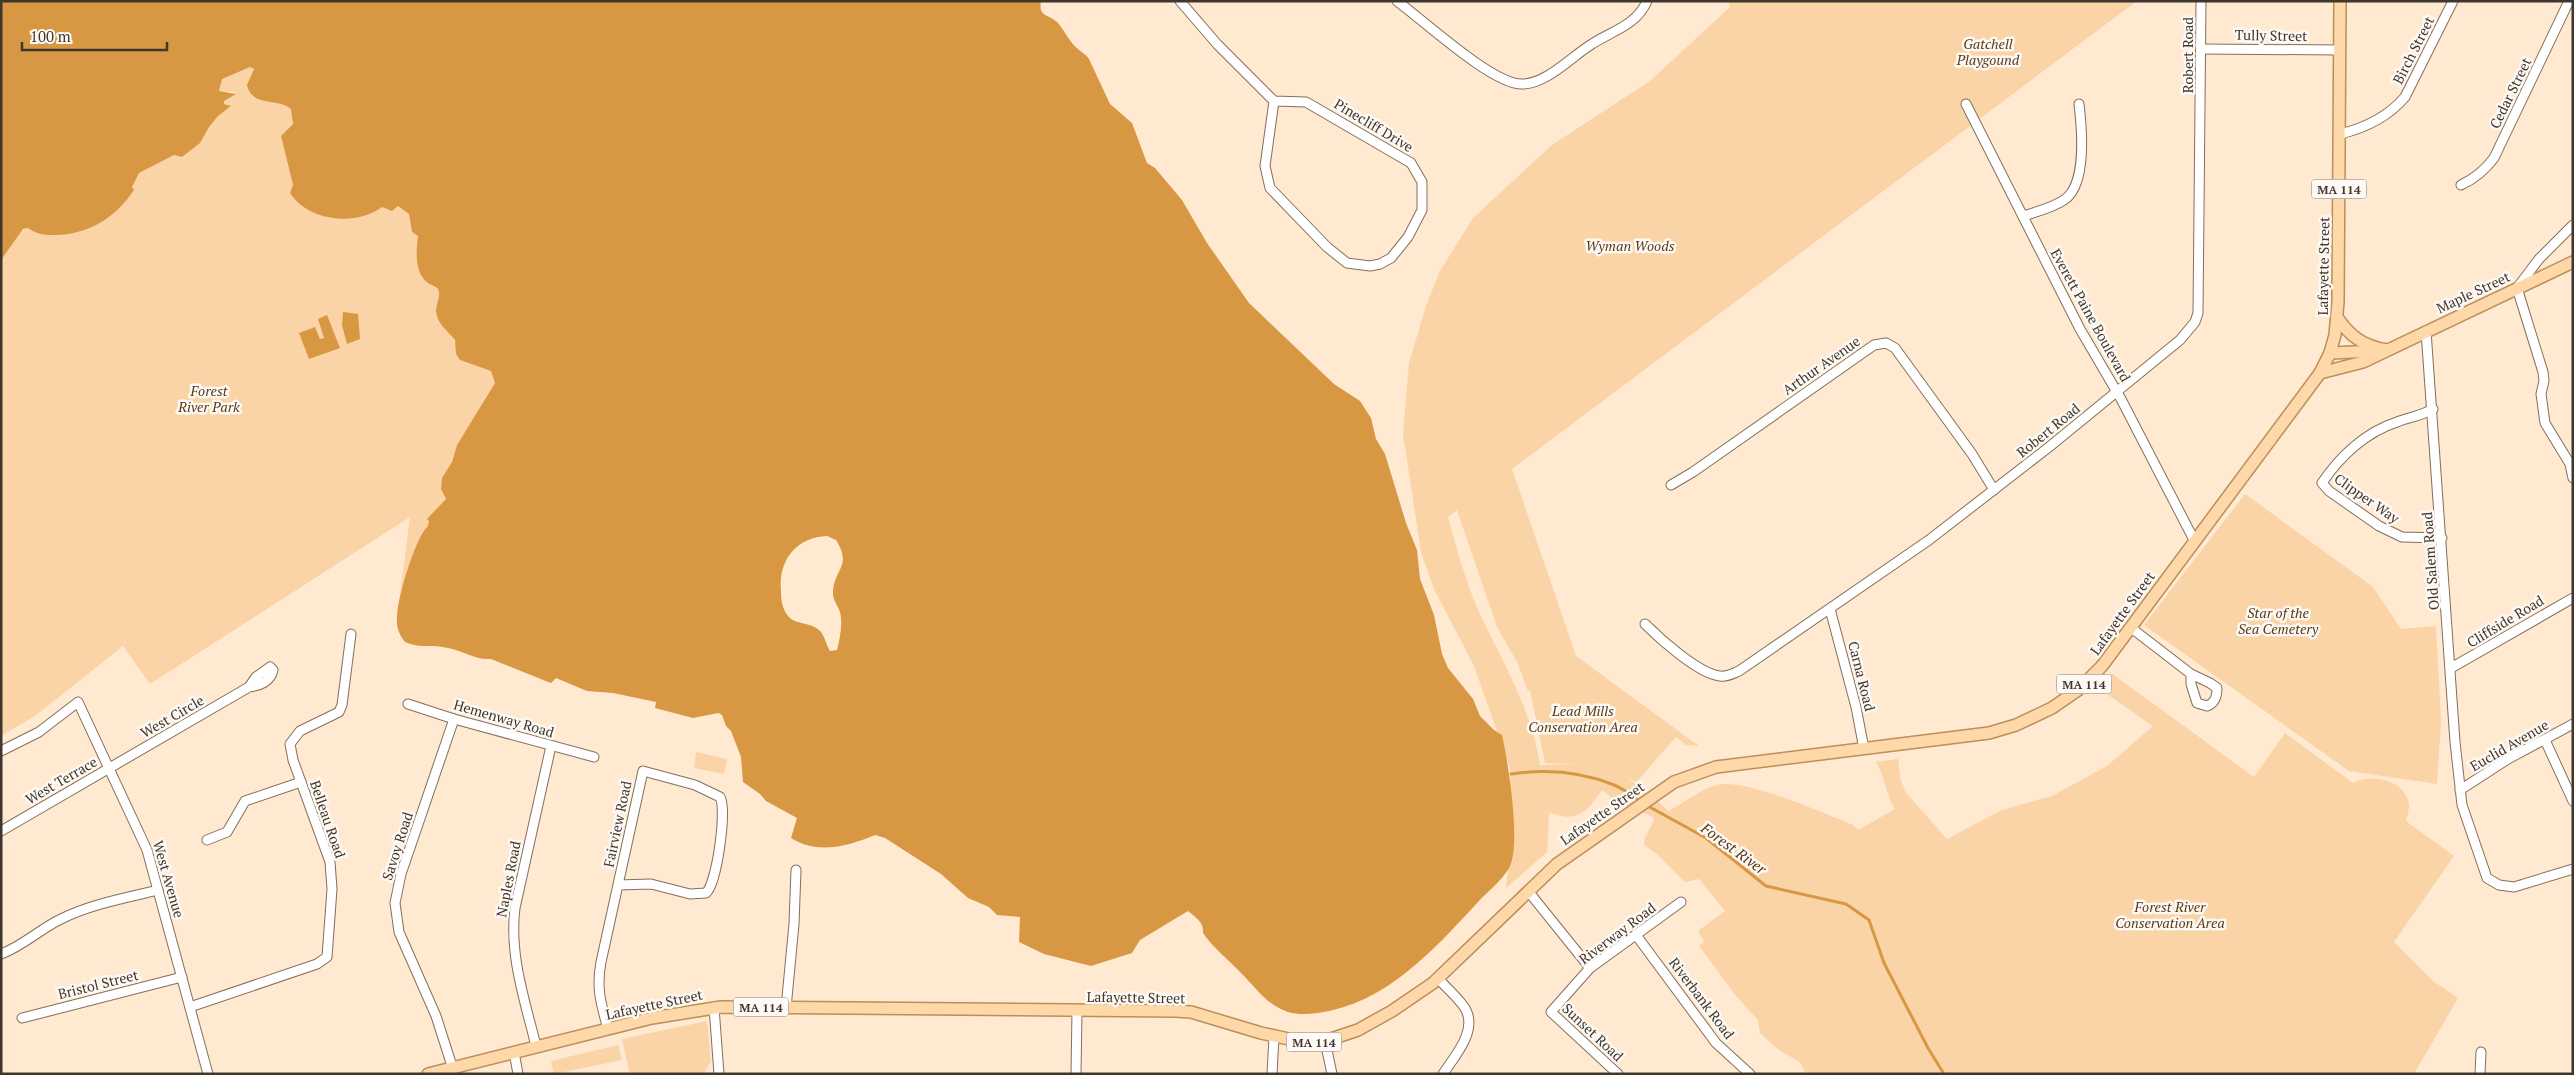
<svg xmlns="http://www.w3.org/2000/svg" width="2574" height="1075" viewBox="0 0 2574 1075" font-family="'PT Serif',serif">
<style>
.green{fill:#fad3a6;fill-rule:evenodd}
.water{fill:#d89843;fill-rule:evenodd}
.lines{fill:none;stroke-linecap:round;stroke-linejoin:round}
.stream{stroke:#d89843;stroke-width:3}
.minor-casing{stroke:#84705a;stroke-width:11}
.major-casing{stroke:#bb8f59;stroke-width:14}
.minor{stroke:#fff;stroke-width:9}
.major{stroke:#fed8a9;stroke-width:11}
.labels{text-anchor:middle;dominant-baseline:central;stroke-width:5;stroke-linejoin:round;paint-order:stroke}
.shield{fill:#fef9f4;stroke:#787169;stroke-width:1}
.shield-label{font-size:12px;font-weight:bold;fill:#3f372d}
.street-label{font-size:14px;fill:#3f372d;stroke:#fef9f4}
.park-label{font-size:14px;font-style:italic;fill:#563b18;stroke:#fef9f4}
.water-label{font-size:15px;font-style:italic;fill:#543916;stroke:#fef9f4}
</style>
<rect width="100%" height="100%" fill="#ffe9d0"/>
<g class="green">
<path d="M1728,1H2137L1512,469L1576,656L1699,746L1686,745L1676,737L1640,778L1636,782L1626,776L1669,811C1682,804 1703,788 1717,785C1745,778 1825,814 1853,825L1858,830L1895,809C1886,796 1883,768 1875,762L1898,759L1901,781L1906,793L1947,839L2002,810L2052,796L2107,766L2153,726L2098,688L2111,673L2254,777L2285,733L2353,783C2371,773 2406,780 2409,805C2409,810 2407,816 2406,821L2454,856L2394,942L2433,981L2458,998L2414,1074H1806L1800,1062L1779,1050L1760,1033L1758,1020L1736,996L1699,946L1704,942L1698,931L1725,911L1699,879L1685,882L1657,854L1644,845C1644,836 1651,829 1654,819L1651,816L1615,800L1602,790C1587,812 1576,824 1549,812L1547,852L1506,888L1511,844L1510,768L1474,666L1434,589L1421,552L1403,434L1409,363L1426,306L1440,271L1473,218L1552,145L1650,81L1730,7ZM1457,510L1497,627L1517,662L1528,691L1530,690L1545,763L1579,764L1540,765C1532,710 1502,661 1479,612C1465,581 1457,549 1448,517Z"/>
<path d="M253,67L252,79L255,97C267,105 287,97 293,113C296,124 288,130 281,137L293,185L290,193L388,208L398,206L409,214L412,232L418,236C415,252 416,270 429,283C432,285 435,286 438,290C442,298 434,308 438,316C441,326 448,330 453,338C457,344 458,354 460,360L491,371L495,383L457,445L452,462L442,479L441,489L507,640L587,691L556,678L551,683L545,681L491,659C476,660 464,652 450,648C423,641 401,658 397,619L410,517L150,684L123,646L35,716L1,736V239L28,228C37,235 46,235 57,235C90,234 116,217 134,190L132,187L139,173L174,155L183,157L218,116L231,106L224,104V101L236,92L219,91L222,78C233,75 242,67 253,67Z"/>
<polygon points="2245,494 2373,587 2401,629 2436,626 2441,722 2437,784 2349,771 2144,625"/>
<polygon points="696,752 727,759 724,774 694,768"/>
<polygon points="707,1021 711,1061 704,1074 630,1074 622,1039"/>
<polygon points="618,1045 622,1060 554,1074 551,1061"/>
</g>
<g class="water">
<path d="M1,1H1041C1038,18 1050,14 1058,23C1065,31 1069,42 1078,49C1082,53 1086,54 1089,59L1110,104L1132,123L1147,163L1155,168L1182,200L1207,243L1249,303L1334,384L1360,401L1371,418L1376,439L1385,454L1406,523L1417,550L1420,579L1434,615L1442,654L1448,668L1473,699L1480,716L1494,730L1502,735C1508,761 1521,843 1510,866C1503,880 1487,892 1477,903C1434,950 1385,1004 1318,1013C1308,1014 1298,1015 1288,1012C1268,1006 1256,988 1242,974C1229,960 1214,949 1203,933C1204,922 1196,918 1188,911L1140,940L1132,953L1091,966L1044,954L1019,942L1020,917L997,915L989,907L968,898L941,874L885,838L875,835C849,846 817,855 791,838L797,818L766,801L760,794L743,782L741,757L731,731L726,726L722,715L718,713L693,718L655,708L656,702L613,693L587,691L556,678L551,683L491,659C475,660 464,651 448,648C432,644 421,649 405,642C399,634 396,627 397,617C397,599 415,538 428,526L429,521L427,519L446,499L441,489L442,478L452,462L457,445L495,383L491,371L460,360L456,354L455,340C448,331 437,324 436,311C436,305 440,298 439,292C438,286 432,286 428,283C414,273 416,250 418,236L412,232L409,214L398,206L392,211L382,207C355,227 308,221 290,193L293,185L281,136L293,124L291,109C278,97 252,108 247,85L254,69L250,67L222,79L219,91L236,94L224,101V104L231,106L218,116L209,127L200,143L182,157L174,155L139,173L132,187L134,190C116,217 90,234 57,235C46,235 37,235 28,228L23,229L1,260ZM827,536L836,540C853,567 833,569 833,594C833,600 838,606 840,612C843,624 840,638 837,650L830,651C826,645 825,636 820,631C812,622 795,625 788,616C782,608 781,600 781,591C778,561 796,537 827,536Z"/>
<polygon points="343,312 358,314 360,339 347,344 342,325"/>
<polygon points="327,315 340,348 309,359 299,333 315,327 320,339 324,338 318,319"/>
</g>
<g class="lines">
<g class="stream">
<path d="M1511,774C1545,769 1582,772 1614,785C1624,789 1632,796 1641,802"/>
<polyline points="1646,805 1706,838 1766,886 1846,904 1869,920 1884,963 1928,1048 1944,1074"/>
</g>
<defs>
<g id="minor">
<polyline points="1180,1 1217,44 1274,101 1306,102 1411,163 1422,182 1422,210 1408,237 1391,258 1380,264 1370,266 1347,263 1327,247 1270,188 1265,166 1274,101"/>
<path d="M1397,1C1423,20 1494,86 1523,84C1548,83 1572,56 1592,44C1612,31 1637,25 1647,1"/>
<polyline points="2202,49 2339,50"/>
<polyline points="1966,104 2080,329 2121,399 2194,540"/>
<path d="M2340,134C2365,128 2388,117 2405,97L2453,1"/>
<path d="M2461,185C2476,178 2485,170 2494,158L2569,1"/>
<path d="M2023,216C2036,212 2052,208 2064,200C2087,185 2082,129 2079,104"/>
<polyline points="2573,225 2539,259 2517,288 2543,372 2544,381 2541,394 2545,423 2570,464 2573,478"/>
<polyline points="2426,331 2455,742 2462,805 2487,878 2499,885 2514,887 2573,869"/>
<path d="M2433,409C2421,416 2410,417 2397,422C2366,432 2340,456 2322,483L2329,491L2379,526L2402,537L2442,538"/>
<polyline points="1671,485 1693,472 1874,345 1886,343 1895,348 1972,454 1994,490"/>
<polyline points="1830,609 1856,707 1864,749"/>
<path d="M1645,624C1660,639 1699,674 1720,676C1727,677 1732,674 1739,671L1929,540L2049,447L2180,340L2195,322L2198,313L2201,1"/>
<path d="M2130,627L2191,674V684L2197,703L2207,706C2215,703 2217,697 2217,688L2210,683L2191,674"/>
<polyline points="2451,668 2573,598"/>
<polyline points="408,704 454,719 594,757"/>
<polyline points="2545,740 2573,801"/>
<polyline points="1,751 39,732 78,702 147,850 208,1074"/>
<polyline points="2460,790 2508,759 2573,724"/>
<path d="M1,831L249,687C260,686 271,681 273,670L270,667L256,677L249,687"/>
<polyline points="207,840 227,832 245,801 301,782"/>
<polyline points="1528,891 1590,968"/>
<polyline points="1636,935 1716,1043 1750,1074"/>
<path d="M1,954C23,946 40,929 61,919C91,904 126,898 158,890"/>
<path d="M1438,978C1446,988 1460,999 1466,1010C1477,1032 1454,1057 1443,1074"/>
<polyline points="190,1007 317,964 327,957 332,889 330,862 293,760 290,744 300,731 339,712 342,705 351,634"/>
<polyline points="714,1007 719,1074"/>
<polyline points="786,1008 794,924 796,870"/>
<polyline points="22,1018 182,977"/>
<path d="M608,1029C601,1004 596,988 601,962L643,771L695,785L720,797C727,810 717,883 706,893L690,894L651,884L618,885"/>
<polyline points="1325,1041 1332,1074"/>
<path d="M536,1046C525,1001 509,955 515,908L551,746"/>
<polyline points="514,1052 518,1074"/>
<polyline points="452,1066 436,1016 399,932 395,903 401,874 454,719"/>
<polyline points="1076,1074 1077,1011"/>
<polyline points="1272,1074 1274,1037"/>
<polyline points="1618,1074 1551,1012 1590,968 1681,902"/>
<polyline points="2480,1074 2481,1052"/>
</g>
<g id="major">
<path d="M2337,317C2350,337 2364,346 2387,350"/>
<polyline points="2330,353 2378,351"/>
<polyline points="2320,373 2363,362 2573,262"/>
<polyline points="428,1074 652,1018 721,1007 1176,1011 1191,1012 1261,1033 1298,1041 1325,1041 1358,1030 1392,1011 1433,983 1557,864 1674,782 1716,767 1989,733 2016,725 2052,708 2078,690 2102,666 2320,373 2330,353 2335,335 2338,302 2340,1"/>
</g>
</defs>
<use href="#minor" class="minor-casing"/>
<use href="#major" class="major-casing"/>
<use href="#minor" class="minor"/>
<use href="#major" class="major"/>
</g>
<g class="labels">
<g class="shield">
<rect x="2311.5" y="179.5" width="55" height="19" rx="4"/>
<rect x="2056.5" y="674.5" width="55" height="19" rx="4"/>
<rect x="733.5" y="997.5" width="55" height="19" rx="4"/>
<rect x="1286.5" y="1032.5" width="55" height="19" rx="4"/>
</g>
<g class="shield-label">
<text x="2339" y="189">MA 114</text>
<text x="2084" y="684">MA 114</text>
<text x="761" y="1007">MA 114</text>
<text x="1314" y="1042">MA 114</text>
</g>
<g class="street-label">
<text transform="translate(2271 35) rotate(1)">Tully Street</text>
<text transform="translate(2413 50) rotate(-63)">Birch Street</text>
<text transform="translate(2187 55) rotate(-90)">Robert Road</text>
<text transform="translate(2510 93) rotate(-64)">Cedar Street</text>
<text transform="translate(1374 125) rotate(31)">Pinecliff Drive</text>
<text transform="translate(2323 266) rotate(-89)">Lafayette Street</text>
<text transform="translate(2473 292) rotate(-25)">Maple Street</text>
<text transform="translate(2091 315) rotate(61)">Everett Paine Boulevard</text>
<text transform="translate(1821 365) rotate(-35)">Arthur Avenue</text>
<text transform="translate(2048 430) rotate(-39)">Robert Road</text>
<text transform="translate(2367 498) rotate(35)">Clipper Way</text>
<text transform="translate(2430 561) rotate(-94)">Old Salem Road</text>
<text transform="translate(2122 613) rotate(-54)">Lafayette Street</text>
<text transform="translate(2505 621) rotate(-31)">Cliffside Road</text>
<text transform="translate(1862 676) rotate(76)">Carna Road</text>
<text transform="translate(172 716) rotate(-30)">West Circle</text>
<text transform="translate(504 718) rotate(16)">Hemenway Road</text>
<text transform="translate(2509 745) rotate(-30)">Euclid Avenue</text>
<text transform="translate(61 780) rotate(-30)">West Terrace</text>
<text transform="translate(1602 813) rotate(-35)">Lafayette Street</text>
<text transform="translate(328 819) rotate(71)">Belleau Road</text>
<text transform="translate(617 824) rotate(-78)">Fairview Road</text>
<text transform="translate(397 846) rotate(-72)">Savoy Road</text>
<text transform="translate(169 879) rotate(74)">West Avenue</text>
<text transform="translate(508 879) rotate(-79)">Naples Road</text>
<text transform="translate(1617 933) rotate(-37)">Riverway Road</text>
<text transform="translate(98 984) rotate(-14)">Bristol Street</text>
<text transform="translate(1136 997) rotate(1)">Lafayette Street</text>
<text transform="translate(1702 998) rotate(53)">Riverbank Road</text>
<text transform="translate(654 1004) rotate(-12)">Lafayette Street</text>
<text transform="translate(1593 1032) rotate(43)">Sunset Road</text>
</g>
<g class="park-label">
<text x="1988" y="43">Gatchell<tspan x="1988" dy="16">Playgound</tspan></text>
<text x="1630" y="245">Wyman Woods</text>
<text x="209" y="390">Forest<tspan x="209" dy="16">River Park</tspan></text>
<text x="2278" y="612">Star of the<tspan x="2278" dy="16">Sea Cemetery</tspan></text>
<text x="1583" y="710">Lead Mills<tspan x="1583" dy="16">Conservation Area</tspan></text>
<text x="2170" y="906">Forest River<tspan x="2170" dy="16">Conservation Area</tspan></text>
</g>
<g class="water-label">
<text transform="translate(1734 848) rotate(36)">Forest River</text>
</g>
</g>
<rect width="2574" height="1075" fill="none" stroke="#3f372d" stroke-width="5"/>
<path d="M22 42v8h145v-8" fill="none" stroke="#3f372d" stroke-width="2.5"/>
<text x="30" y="42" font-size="15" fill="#3f372d" stroke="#fef9f4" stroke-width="4" paint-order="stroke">100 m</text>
</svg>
